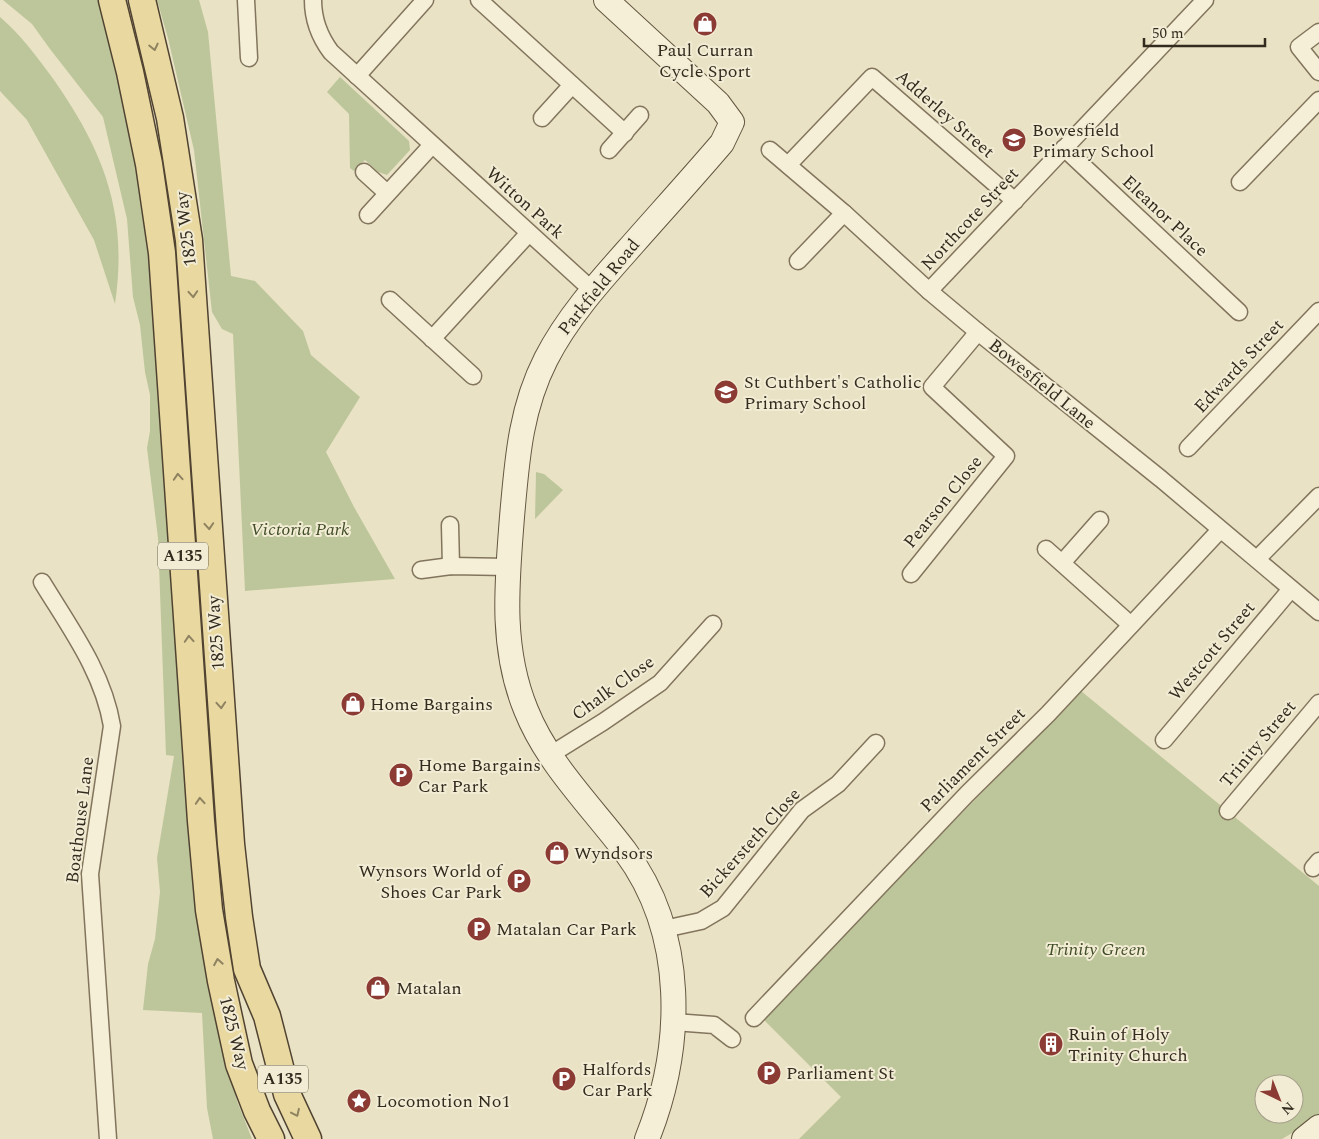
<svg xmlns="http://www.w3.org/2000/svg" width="1319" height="1139" viewBox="0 0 1319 1139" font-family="Spectral,serif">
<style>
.green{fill:#bdc69a;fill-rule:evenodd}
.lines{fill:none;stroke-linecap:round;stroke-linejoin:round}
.street-casing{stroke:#83755d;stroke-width:19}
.secondary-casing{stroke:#645640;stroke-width:26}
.primary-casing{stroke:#514331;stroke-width:29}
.street{stroke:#f5efd8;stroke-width:16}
.secondary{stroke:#f5efd8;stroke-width:24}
.primary{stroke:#e9d9a1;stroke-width:26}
.oneway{stroke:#8e8260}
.labels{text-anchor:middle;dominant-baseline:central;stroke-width:4;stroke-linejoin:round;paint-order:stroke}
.shield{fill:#f2ecd4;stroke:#6d6555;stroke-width:1}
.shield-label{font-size:16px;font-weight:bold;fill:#342b1f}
.poi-label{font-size:18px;fill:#342b1f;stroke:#f2ecd4;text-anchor:start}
.street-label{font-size:18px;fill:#342b1f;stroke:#f2ecd4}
.park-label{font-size:18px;font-style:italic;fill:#414e28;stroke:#f2ecd4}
</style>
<rect width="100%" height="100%" fill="#e9e2c5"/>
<g class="green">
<polygon points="3,0 98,0 120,74 149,230 227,1052 237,1101 252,1139 213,1139 207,1108 202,1013 143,1010 148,964 155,939 160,892 157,858 174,756 166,755 158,538 147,448 150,431 150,395 145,372 140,325 133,297 127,219 103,117 50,49 32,24"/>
<polygon points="157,0 199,0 208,32 231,276 255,281 303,331 311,355 360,397 326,452 354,507 395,579 245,591 233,334 222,329 212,312 194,150 168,38"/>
<path d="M0,17C21,35 38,58 54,80C105,153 128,215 115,304L94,240L27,120L0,91Z"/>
<polygon points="340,77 409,141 410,150 387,175 378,172 365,160 354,171 350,168 349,114 327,92"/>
<polygon points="536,472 544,474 563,490 535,519"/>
<path d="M1081,691L1319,886V1117L1282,1139H799L841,1097L764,1020L765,1015ZM1264,1084H1294V1114H1264Z"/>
</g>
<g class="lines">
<defs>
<g id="street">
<polyline points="246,0 249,58"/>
<path d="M313,0C313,20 319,36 331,52L592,290"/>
<polyline points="479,0 625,133"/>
<polyline points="1319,32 1299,47 1319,72"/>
<polyline points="357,76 425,0"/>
<polyline points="542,118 572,85"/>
<polyline points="1064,148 1239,312"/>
<polyline points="609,150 640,115"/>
<polyline points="770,150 844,213 929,291 978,332 1161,479 1319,612"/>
<polyline points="788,165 872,77 1015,201"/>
<polyline points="364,172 387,193"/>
<polyline points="1240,182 1319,100"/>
<polyline points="368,215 432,145"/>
<polyline points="798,261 844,213"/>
<polyline points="929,291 1205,0"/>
<polyline points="390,300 473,376"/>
<polyline points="432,339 529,233"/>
<polyline points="1188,448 1319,311"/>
<polyline points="450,525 451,566"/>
<polyline points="1046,549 1131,625"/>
<polyline points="1257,559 1319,496"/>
<polyline points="1062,563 1100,520"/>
<polyline points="421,570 451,566 508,567"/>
<polyline points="911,574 1006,456 932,387 978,332"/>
<path d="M42,582C70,628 103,672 112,726L90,874L108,1139"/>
<polyline points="1164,740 1291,589"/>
<polyline points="550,755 603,722 660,683 713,624"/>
<polyline points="1228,811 1319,703"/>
<polyline points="1313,868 1319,861"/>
<polyline points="664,929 701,921 723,908 802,810 838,784 876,743"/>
<polyline points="754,1018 967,794 1048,714 1220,530"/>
<polyline points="674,1022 714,1025 732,1039"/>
</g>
<g id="secondary">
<path d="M606,0L718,103L732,122L722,143C693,177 663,210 633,244C601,280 568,316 546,359C520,410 517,461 512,517C507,582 500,647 526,710C547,763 591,806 625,851C687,934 684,1047 647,1139"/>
<polyline points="1304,1139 1319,1127"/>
</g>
<g id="primary">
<polyline points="112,0 130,72 149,164 162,253 201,821 209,910 221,981 239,1064 257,1111 271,1139"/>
<polyline points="142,0 170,118 189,240 231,844 239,917 247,969 267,1016 287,1094 308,1139"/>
</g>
</defs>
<use href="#street" class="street-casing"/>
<use href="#secondary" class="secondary-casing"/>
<use href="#primary" class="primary-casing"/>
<use href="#street" class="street"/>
<use href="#secondary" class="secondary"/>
<use href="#primary" class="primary"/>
</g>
<defs><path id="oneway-chevron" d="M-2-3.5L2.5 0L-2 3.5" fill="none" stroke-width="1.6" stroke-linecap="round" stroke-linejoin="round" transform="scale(1.25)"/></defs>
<g class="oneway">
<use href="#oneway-chevron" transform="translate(154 47) rotate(77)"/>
<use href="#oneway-chevron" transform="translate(193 294) rotate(86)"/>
<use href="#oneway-chevron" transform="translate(178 477) rotate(-94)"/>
<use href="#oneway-chevron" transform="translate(209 526) rotate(86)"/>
<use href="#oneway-chevron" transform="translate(189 639) rotate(-94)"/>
<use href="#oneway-chevron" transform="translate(221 705) rotate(86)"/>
<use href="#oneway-chevron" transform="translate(200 801) rotate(-94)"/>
<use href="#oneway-chevron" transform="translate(218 962) rotate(-100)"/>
<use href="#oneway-chevron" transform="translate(296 1113) rotate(65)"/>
</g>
<defs>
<symbol id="shop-disc" viewBox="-11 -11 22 22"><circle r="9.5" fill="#8b3b33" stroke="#f2ecd4"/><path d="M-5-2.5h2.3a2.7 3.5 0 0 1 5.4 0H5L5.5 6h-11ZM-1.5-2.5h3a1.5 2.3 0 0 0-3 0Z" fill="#fff"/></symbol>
<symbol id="school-disc" viewBox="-11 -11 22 22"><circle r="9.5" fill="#8b3b33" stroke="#f2ecd4"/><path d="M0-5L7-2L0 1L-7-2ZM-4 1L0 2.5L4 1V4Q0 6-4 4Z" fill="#fff"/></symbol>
<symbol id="parking-disc" viewBox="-11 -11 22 22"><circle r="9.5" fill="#8b3b33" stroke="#f2ecd4"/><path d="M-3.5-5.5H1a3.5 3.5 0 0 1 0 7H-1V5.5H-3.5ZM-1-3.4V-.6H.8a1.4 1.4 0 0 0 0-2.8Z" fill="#fff"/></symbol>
<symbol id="building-disc" viewBox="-11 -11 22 22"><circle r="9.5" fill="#8b3b33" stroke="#f2ecd4"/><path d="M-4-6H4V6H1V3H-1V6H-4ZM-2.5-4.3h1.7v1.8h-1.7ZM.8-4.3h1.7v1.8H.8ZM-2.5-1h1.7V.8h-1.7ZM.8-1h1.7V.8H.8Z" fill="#fff"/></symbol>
<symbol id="sight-disc" viewBox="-11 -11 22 22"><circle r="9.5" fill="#8b3b33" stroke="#f2ecd4"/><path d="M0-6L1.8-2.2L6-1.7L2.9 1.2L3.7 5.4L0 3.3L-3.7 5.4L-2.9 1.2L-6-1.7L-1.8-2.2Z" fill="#fff"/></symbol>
</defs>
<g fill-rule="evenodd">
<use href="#shop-disc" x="691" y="10" width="28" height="28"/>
<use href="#school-disc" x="1000" y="126" width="28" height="28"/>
<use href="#school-disc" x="712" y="378" width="28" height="28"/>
<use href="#shop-disc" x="339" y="690" width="28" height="28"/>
<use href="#parking-disc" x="387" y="761" width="28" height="28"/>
<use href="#shop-disc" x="543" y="839" width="28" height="28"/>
<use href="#parking-disc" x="505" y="867" width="28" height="28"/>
<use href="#parking-disc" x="465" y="915" width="28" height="28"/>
<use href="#shop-disc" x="364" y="974" width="28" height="28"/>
<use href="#building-disc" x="1037" y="1030" width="28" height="28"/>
<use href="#parking-disc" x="755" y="1059" width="28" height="28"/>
<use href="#parking-disc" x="550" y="1065" width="28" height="28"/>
<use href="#sight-disc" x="345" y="1087" width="28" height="28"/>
</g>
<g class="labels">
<g class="shield">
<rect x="158" y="542.5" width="50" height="27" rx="4"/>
<rect x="258" y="1065.5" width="50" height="27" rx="4"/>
</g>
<g class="shield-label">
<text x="183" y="556">A135</text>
<text x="283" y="1079">A135</text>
</g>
<g class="poi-label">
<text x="705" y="50" text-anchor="middle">Paul Curran<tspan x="705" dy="21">Cycle Sport</tspan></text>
<text x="1032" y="130">Bowesfield<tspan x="1032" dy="21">Primary School</tspan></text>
<text x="744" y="382">St Cuthbert's Catholic<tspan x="744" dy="21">Primary School</tspan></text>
<text x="370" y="704">Home Bargains</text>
<text x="418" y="765">Home Bargains<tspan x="418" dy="21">Car Park</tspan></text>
<text x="574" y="853">Wyndsors</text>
<text x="502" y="871" text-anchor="end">Wynsors World of<tspan x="502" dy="21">Shoes Car Park</tspan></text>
<text x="496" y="929">Matalan Car Park</text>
<text x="396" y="988">Matalan</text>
<text x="1068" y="1034">Ruin of Holy<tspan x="1068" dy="21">Trinity Church</tspan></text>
<text x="582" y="1069">Halfords<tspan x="582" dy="21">Car Park</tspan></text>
<text x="786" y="1073">Parliament St</text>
<text x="376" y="1101">Locomotion No1</text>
</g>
<g class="street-label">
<text transform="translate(945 114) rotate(41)">Adderley Street</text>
<text transform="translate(525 203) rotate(42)">Witton Park</text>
<text transform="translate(1165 216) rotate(43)">Eleanor Place</text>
<text transform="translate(970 219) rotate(-47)">Northcote Street</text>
<text transform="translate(186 229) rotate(-97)">1825 Way</text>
<text transform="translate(599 287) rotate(-51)">Parkfield Road</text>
<text transform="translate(1239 366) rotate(-47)">Edwards Street</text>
<text transform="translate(1042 384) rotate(39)">Bowesfield Lane</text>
<text transform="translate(943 502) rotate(-51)">Pearson Close</text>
<text transform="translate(216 633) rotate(-94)">1825 Way</text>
<text transform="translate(1212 651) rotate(-50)">Westcott Street</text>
<text transform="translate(613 688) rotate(-36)">Chalk Close</text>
<text transform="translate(1258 744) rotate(-50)">Trinity Street</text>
<text transform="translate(973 760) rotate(-45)">Parliament Street</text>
<text transform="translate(80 820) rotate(-83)">Boathouse Lane</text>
<text transform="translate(750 843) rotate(-48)">Bickersteth Close</text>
<text transform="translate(234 1033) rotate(76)">1825 Way</text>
</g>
<g class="park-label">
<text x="300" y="529">Victoria Park</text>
<text x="1096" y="949">Trinity Green</text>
</g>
</g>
<g transform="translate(1279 1099) rotate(137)"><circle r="24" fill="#f2ecd4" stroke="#a69f8c"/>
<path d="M0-4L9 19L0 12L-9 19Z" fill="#8b3b33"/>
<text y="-8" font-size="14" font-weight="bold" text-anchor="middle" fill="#342b1f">N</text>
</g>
<path d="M1144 38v8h121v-8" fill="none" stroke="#342b1f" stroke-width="2.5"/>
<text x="1152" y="38" font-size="15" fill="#342b1f" stroke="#f2ecd4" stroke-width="4" paint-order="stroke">50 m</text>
</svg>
